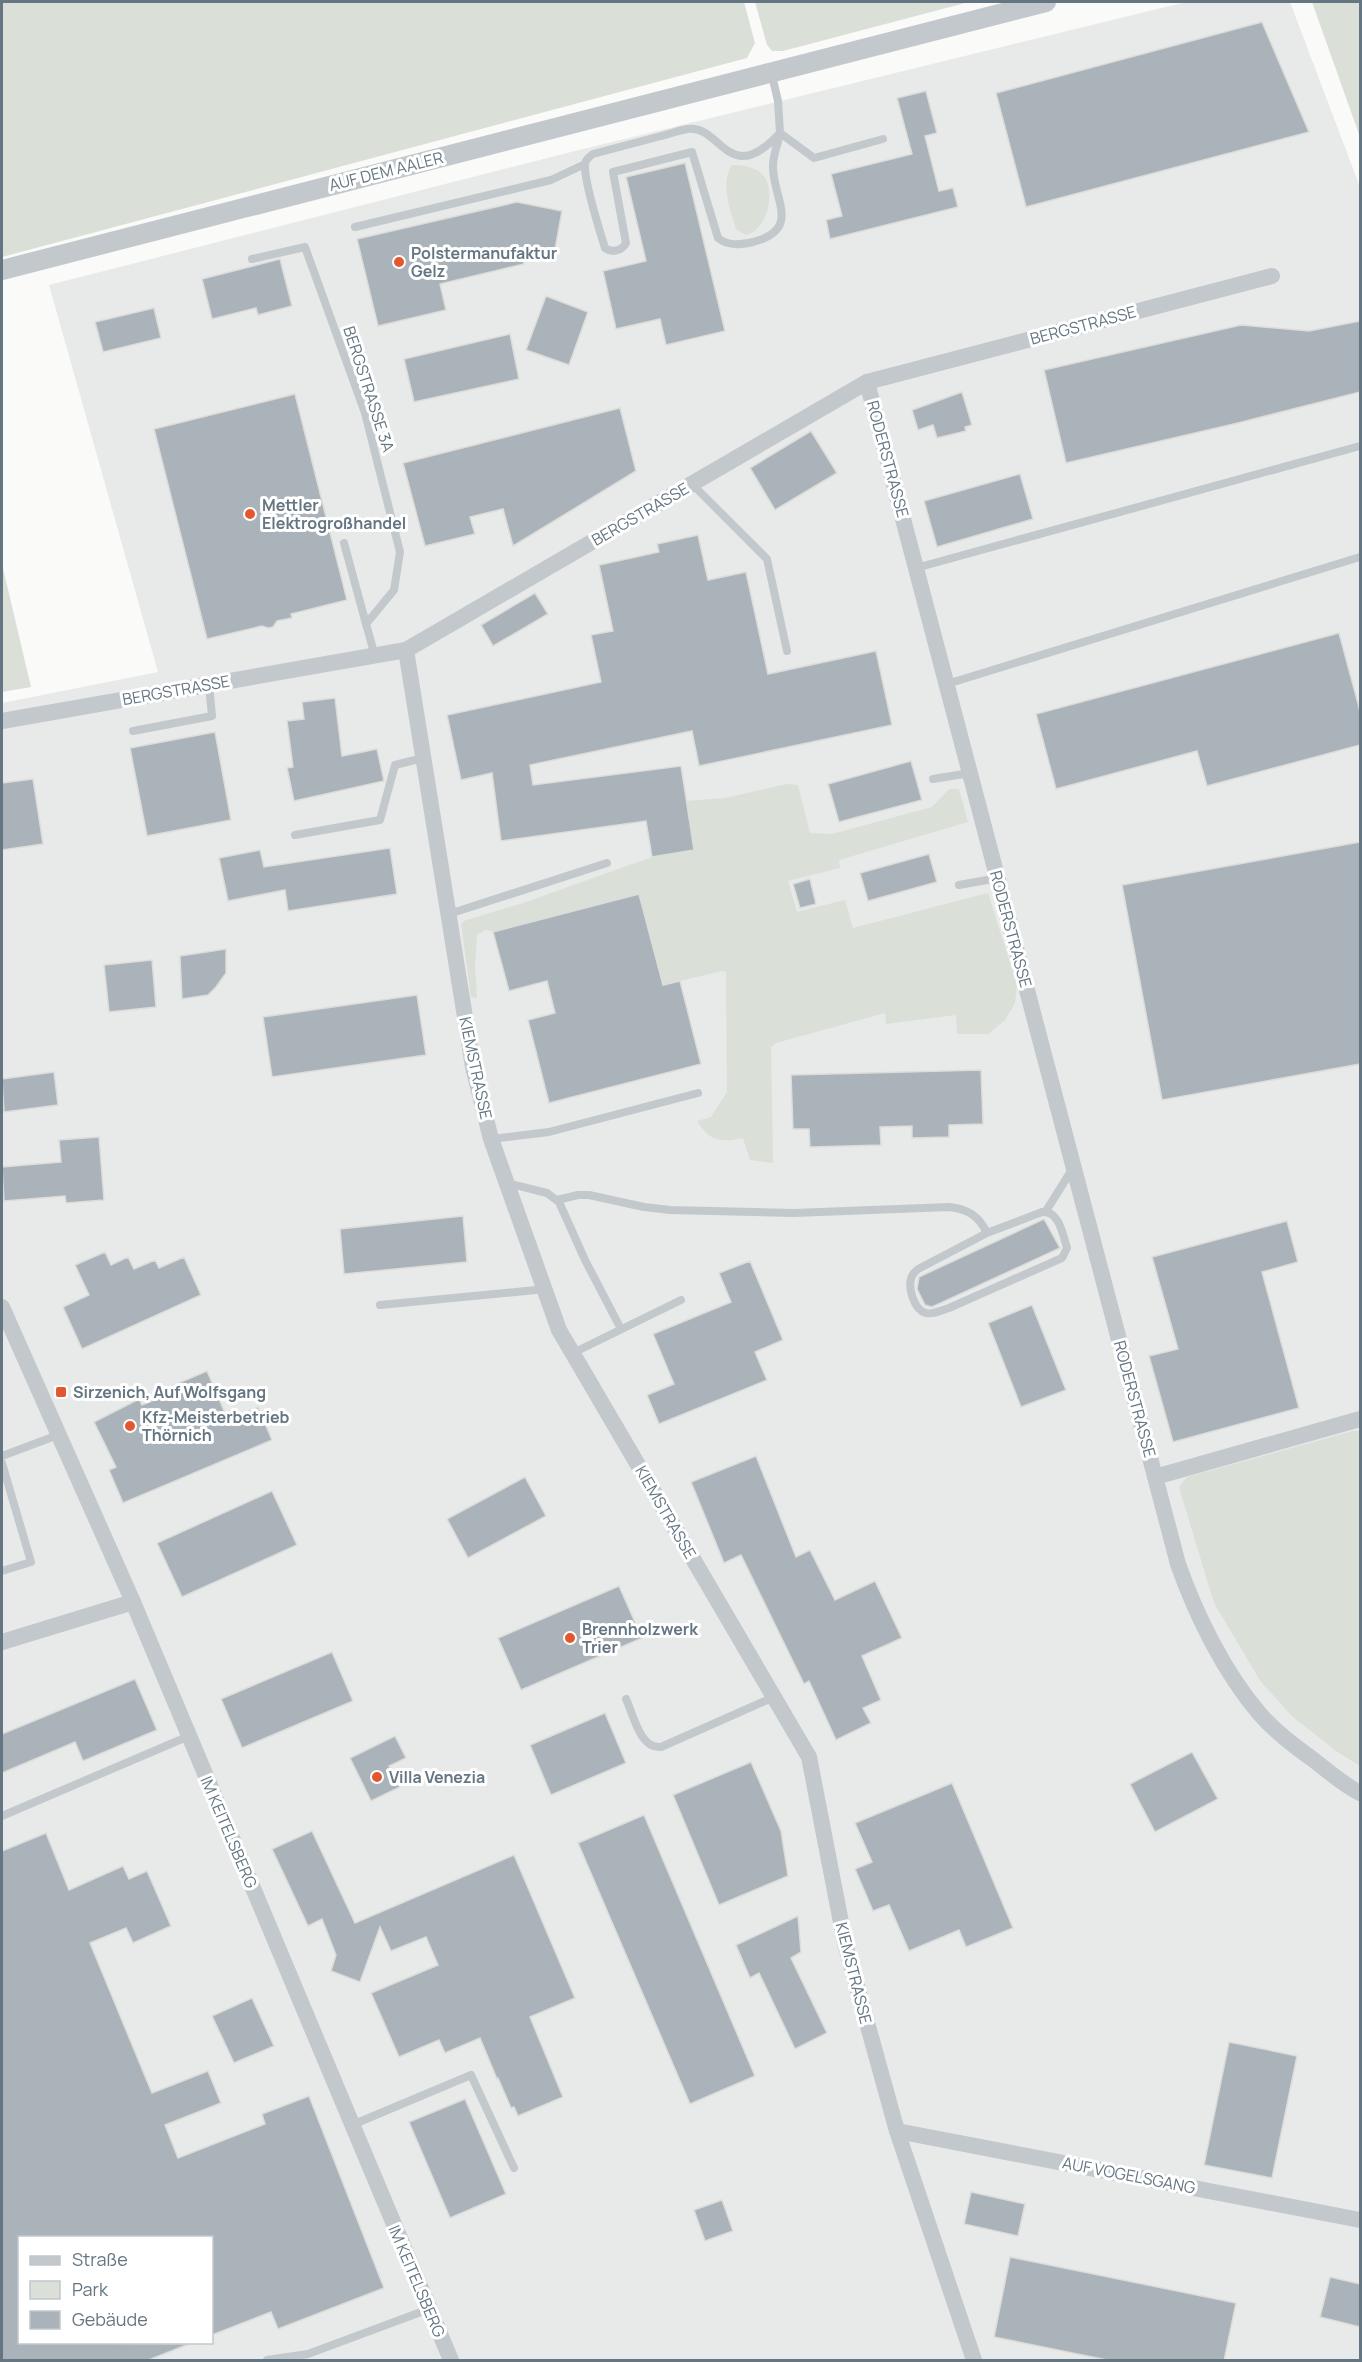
<svg xmlns="http://www.w3.org/2000/svg" width="1362" height="2362" viewBox="0 0 1362 2362" font-family="Manrope,sans-serif">
<style>
.built{fill:#e8e9e9;fill-rule:evenodd}
.green{fill:#dadfd7}
.building{fill:#aab3b9;stroke:#dcdcda;stroke-width:1.5}
.lines{fill:none;stroke-linecap:round;stroke-linejoin:round}
.service{stroke:#c3c8cc;stroke-width:8}
.minor{stroke:#c3c8cc;stroke-width:16}
.tertiary{stroke:#c3c8cc;stroke-width:20}
.poi-dot{fill:#e4572e;stroke:#fff;stroke-width:2}
.labels{text-anchor:middle;dominant-baseline:central;stroke-width:6;stroke-linejoin:round;paint-order:stroke}
.street-label{font-size:16px;fill:#657683;stroke:#fff}
.poi-label{font-size:16px;font-weight:bold;fill:#657683;stroke:#fff;text-anchor:start}
</style>
<rect width="100%" height="100%" fill="#fafaf8"/>
<path class="built" d="M1186,2H1290L1360,187V2360H2V703L158,672L49,285L571,152ZM20,2238H212V2342H20Z"/>
<g class="green">
<polygon points="2,2 744,2 755,43 747,58 2,257"/>
<polygon points="755,2 969,2 783,51 772,51 767,45"/>
<polygon points="1312,2 1360,2 1360,137"/>
<path d="M732,165C742,165 756,167 763,175C777,191 767,230 746,235L736,229C730,210 720,183 732,165Z"/>
<polygon points="2,564 31,687 2,692"/>
<path d="M787,784L798,785L810,833L832,834L932,807L949,789H959L968,822L839,860L840,868L788,881L797,912L845,900L853,928L988,893L1017,985L1015,1003L1005,1020L992,1031L988,1034H957L956,1015L886,1024L885,1013L776,1043L771,1047L773,1163L750,1160L743,1138C719,1143 710,1141 697,1121L711,1117L727,1092L726,972L722,971L663,985L639,894L494,932L485,930L477,935L475,966L477,998L471,997L461,924L466,920L523,903L652,857L694,850L686,801L725,798Z"/>
<polygon points="1353,1431 1360,1431 1360,1766 1336,1751 1292,1716 1261,1682 1214,1603 1179,1487 1187,1477"/>
</g>
<g class="building">
<polygon points="1262,22 1309,132 1026,207 996,93"/>
<polygon points="926,91 937,133 925,136 939,191 953,188 958,207 830,239 826,220 842,216 831,174 912,154 897,98"/>
<polygon points="685,163 725,331 666,345 660,319 616,329 603,271 646,261 626,177"/>
<polygon points="517,202 562,211 554,255 521,248 524,264 440,284 446,310 378,326 357,239"/>
<polygon points="280,259 292,306 258,315 256,308 212,319 202,279"/>
<polygon points="546,296 588,312 569,365 526,350"/>
<polygon points="154,308 161,338 103,352 95,322"/>
<polygon points="1360,321 1360,392 1238,423 1066,463 1044,370 1241,325 1309,331"/>
<polygon points="510,334 519,379 414,402 404,359"/>
<polygon points="962,392 972,425 965,427 966,431 937,438 933,425 918,430 912,410"/>
<polygon points="295,394 347,600 291,614 292,618 277,621 273,627 268,628 262,626 207,639 154,429"/>
<polygon points="620,408 636,471 513,546 503,509 470,517 475,534 425,546 403,463"/>
<polygon points="811,431 837,473 775,510 750,468"/>
<polygon points="1020,474 1033,519 937,547 924,501"/>
<polygon points="698,535 708,580 746,572 768,674 876,651 892,725 699,766 692,731 530,765 533,785 681,766 694,850 652,857 646,821 501,841 492,773 461,780 447,715 601,682 591,635 613,631 599,565 659,552 657,544"/>
<polygon points="535,593 548,614 493,646 481,625"/>
<polygon points="1339,633 1360,711 1360,745 1207,786 1197,751 1056,789 1036,714"/>
<polygon points="335,698 342,756 377,749 384,781 294,801 287,768 293,767 287,721 304,719 302,702"/>
<polygon points="215,732 231,820 147,836 130,748"/>
<polygon points="911,761 922,800 839,822 828,784"/>
<polygon points="33,779 43,844 2,850 2,783"/>
<polygon points="1360,842 1360,1064 1162,1100 1122,885"/>
<polygon points="390,848 397,894 288,911 285,890 228,901 219,858 260,850 264,867"/>
<polygon points="929,854 937,882 868,901 860,873"/>
<polygon points="810,879 816,904 800,908 793,884"/>
<polygon points="639,894 663,985 680,981 701,1064 549,1103 528,1020 555,1013 547,981 509,991 493,932"/>
<polygon points="226,949 226,973 216,987 208,995 182,999 180,956"/>
<polygon points="152,960 156,1007 109,1012 104,965"/>
<polygon points="417,995 426,1055 272,1077 263,1017"/>
<polygon points="981,1070 983,1124 949,1125 949,1137 912,1138 912,1126 880,1127 881,1145 810,1147 809,1129 793,1129 791,1075"/>
<polygon points="54,1072 58,1105 4,1112 2,1079"/>
<polygon points="99,1137 104,1200 66,1203 65,1196 4,1201 2,1167 61,1162 59,1140"/>
<polygon points="463,1216 467,1262 344,1274 340,1229"/>
<polygon points="1044,1219 1060,1248 932,1307 925,1305 917,1289 919,1277"/>
<polygon points="1287,1221 1298,1262 1262,1272 1299,1408 1173,1442 1149,1356 1178,1349 1152,1257"/>
<polygon points="105,1252 111,1265 128,1257 134,1269 155,1260 159,1268 184,1257 201,1295 82,1349 63,1307 89,1295 75,1265"/>
<polygon points="750,1261 783,1340 755,1352 767,1380 659,1424 647,1395 674,1384 653,1334 731,1302 719,1273"/>
<polygon points="1032,1305 1066,1390 1021,1407 988,1323"/>
<polygon points="207,1371 228,1420 258,1407 272,1440 123,1503 109,1470 116,1467 94,1422 139,1399 142,1405 177,1390 174,1385"/>
<polygon points="756,1456 796,1557 810,1550 835,1600 875,1581 902,1638 862,1656 881,1700 863,1708 871,1723 836,1740 809,1681 804,1684 741,1555 724,1563 691,1482"/>
<polygon points="525,1477 546,1516 468,1558 447,1519"/>
<polygon points="272,1491 297,1545 182,1597 157,1543"/>
<polygon points="619,1586 642,1638 521,1690 498,1638"/>
<polygon points="332,1652 353,1701 242,1748 221,1699"/>
<polygon points="135,1679 157,1730 83,1761 75,1742 2,1773 2,1734"/>
<polygon points="605,1713 626,1763 551,1795 530,1745"/>
<polygon points="395,1736 406,1758 389,1766 400,1787 371,1801 350,1758"/>
<polygon points="1192,1752 1218,1799 1155,1832 1130,1784"/>
<polygon points="751,1762 781,1831 788,1876 719,1905 673,1795"/>
<polygon points="952,1783 1013,1928 966,1947 959,1930 909,1951 889,1905 873,1911 855,1869 872,1862 855,1823"/>
<polygon points="644,1815 755,2076 690,2104 578,1843"/>
<polygon points="312,1831 355,1923 514,1855 575,1998 530,2017 563,2097 518,2116 514,2107 511,2108 498,2078 497,2079 480,2038 445,2053 439,2040 399,2057 371,1993 438,1965 426,1937 391,1951 380,1927 360,1982 331,1971 336,1955 322,1919 308,1926 272,1849"/>
<polygon points="46,1833 69,1890 123,1866 129,1879 147,1871 171,1926 133,1943 126,1928 90,1943 152,2093 208,2071 221,2103 165,2125 178,2158 265,2124 262,2114 309,2096 384,2288 278,2329 271,2312 212,2335 212,2238 20,2238 20,2343 189,2344 146,2361 2,2361 2,1851"/>
<polygon points="798,1916 801,1952 791,1958 827,2033 795,2049 759,1973 750,1978 736,1945"/>
<polygon points="252,1998 274,2046 234,2063 212,2016"/>
<polygon points="1229,2042 1297,2056 1272,2178 1204,2165"/>
<polygon points="465,2099 506,2194 450,2218 409,2122"/>
<polygon points="971,2192 1025,2204 1018,2236 964,2224"/>
<polygon points="722,2200 733,2231 705,2241 694,2210"/>
<polygon points="1010,2257 1236,2303 1224,2361 1112,2361 994,2337"/>
<polygon points="1330,2277 1360,2284 1360,2327 1320,2317"/>
</g>
<g class="lines">
<g class="service">
<path d="M771,71L778,101L780,133C728,189 722,125 688,129C679,130 670,134 661,136C639,142 616,148 593,154C590,156 585,160 585,165C584,180 600,232 605,248C612,253 622,251 626,243L613,172L692,152L718,238C728,246 740,245 753,242C803,229 772,198 773,165C773,155 778,144 780,133L814,158L883,139"/>
<polyline points="355,227 551,180 585,164"/>
<polyline points="252,259 305,247 365,413 400,552 394,590 366,624 375,656"/>
<polyline points="692,484 767,559 787,651"/>
<polyline points="344,543 366,624"/>
<polyline points="916,568 1360,446"/>
<polyline points="947,684 1360,557"/>
<polyline points="133,731 212,716 209,685"/>
<polyline points="933,779 970,773"/>
<polyline points="295,835 380,820 395,765 423,758"/>
<polyline points="959,885 998,878"/>
<polyline points="449,914 607,863"/>
<polyline points="491,1139 549,1132 698,1093"/>
<polyline points="507,1183 547,1193 559,1202 585,1260 621,1329"/>
<path d="M557,1200L578,1195H589L644,1207L670,1210L794,1213L949,1207C968,1209 979,1216 987,1233L1042,1212C1059,1210 1063,1235 1067,1248L1062,1258L949,1308C942,1310 933,1315 926,1313C914,1310 907,1287 912,1276C914,1272 918,1269 922,1267L987,1233"/>
<polyline points="1046,1211 1073,1168"/>
<polyline points="380,1305 546,1289"/>
<polyline points="573,1353 681,1300"/>
<polyline points="2,1456 58,1435"/>
<polyline points="2,1463 31,1562 2,1571"/>
<path d="M626,1699C634,1716 640,1749 661,1747L774,1697"/>
<polyline points="2,1816 189,1736"/>
<polyline points="352,2125 471,2075 514,2168"/>
<polyline points="267,2360 308,2354 429,2309"/>
</g>
<g class="minor">
<path d="M867,382L1178,1564C1196,1615 1224,1672 1259,1713C1275,1732 1296,1747 1315,1761C1329,1772 1344,1785 1360,1793"/>
<polyline points="406,650 473,1067 491,1139 559,1330 809,1757 845,1943 897,2131 974,2360"/>
<polyline points="2,721 406,650 867,382 1272,276"/>
<polyline points="2,1307 133,1602 451,2360"/>
<polyline points="1155,1477 1360,1419"/>
<polyline points="2,1642 133,1602"/>
<polyline points="897,2131 1360,2220"/>
</g>
<polyline class="tertiary" points="2,270 1046,2"/>
</g>
<g class="poi-dot">
<circle cx="399" cy="262" r="6"/>
<circle cx="250" cy="514" r="6"/>
<rect x="55" y="1386" width="12" height="12" rx="3"/>
<circle cx="130" cy="1426" r="6"/>
<circle cx="570" cy="1638" r="6"/>
<circle cx="377" cy="1777" r="6"/>
</g>
<g class="labels">
<g class="street-label">
<text transform="translate(386 171) rotate(-14)">AUF DEM AALER</text>
<text transform="translate(1083 325) rotate(-15)">BERGSTRASSE</text>
<text transform="translate(369 389) rotate(72)">BERGSTRASSE 3A</text>
<text transform="translate(888 459) rotate(75)">RODERSTRASSE</text>
<text transform="translate(640 514) rotate(-30)">BERGSTRASSE</text>
<text transform="translate(176 690) rotate(-10)">BERGSTRASSE</text>
<text transform="translate(1011 929) rotate(75)">RODERSTRASSE</text>
<text transform="translate(476 1068) rotate(78)">KIEMSTRASSE</text>
<text transform="translate(1135 1399) rotate(75)">RODERSTRASSE</text>
<text transform="translate(666 1512) rotate(60)">KIEMSTRASSE</text>
<text transform="translate(229 1832) rotate(67)">IM KEITELSBERG</text>
<text transform="translate(854 1973) rotate(76)">KIEMSTRASSE</text>
<text transform="translate(1129 2175) rotate(11)">AUF VOGELSGANG</text>
<text transform="translate(417 2281) rotate(67)">IM KEITELSBERG</text>
</g>
<g class="poi-label">
<text x="411" y="253">Polstermanufaktur<tspan x="411" dy="18">Gelz</tspan></text>
<text x="262" y="505">Mettler<tspan x="262" dy="18">Elektrogroßhandel</tspan></text>
<text x="73" y="1392">Sirzenich, Auf Wolfsgang</text>
<text x="142" y="1417">Kfz-Meisterbetrieb<tspan x="142" dy="18">Thörnich</tspan></text>
<text x="582" y="1629">Brennholzwerk<tspan x="582" dy="18">Trier</tspan></text>
<text x="389" y="1777">Villa Venezia</text>
</g>
</g>
<rect width="1362" height="2362" fill="none" stroke="#657683" stroke-width="6"/>
<rect x="18" y="2236" width="195" height="108" fill="#ffffff" stroke="#c1c8cd" stroke-width="1.5"/>
<rect x="30" y="2256" width="30" height="9" fill="#c3c8cc" stroke="#c1c8cd" stroke-width="1.5"/>
<text x="72" y="2266" font-size="18" fill="#657683">Straße</text>
<rect x="30" y="2281" width="30" height="18" fill="#dadfd7" stroke="#c1c8cd" stroke-width="1.5"/>
<text x="72" y="2296" font-size="18" fill="#657683">Park</text>
<rect x="30" y="2311" width="30" height="18" fill="#aab3b9" stroke="#c1c8cd" stroke-width="1.5"/>
<text x="72" y="2326" font-size="18" fill="#657683">Gebäude</text>
</svg>
